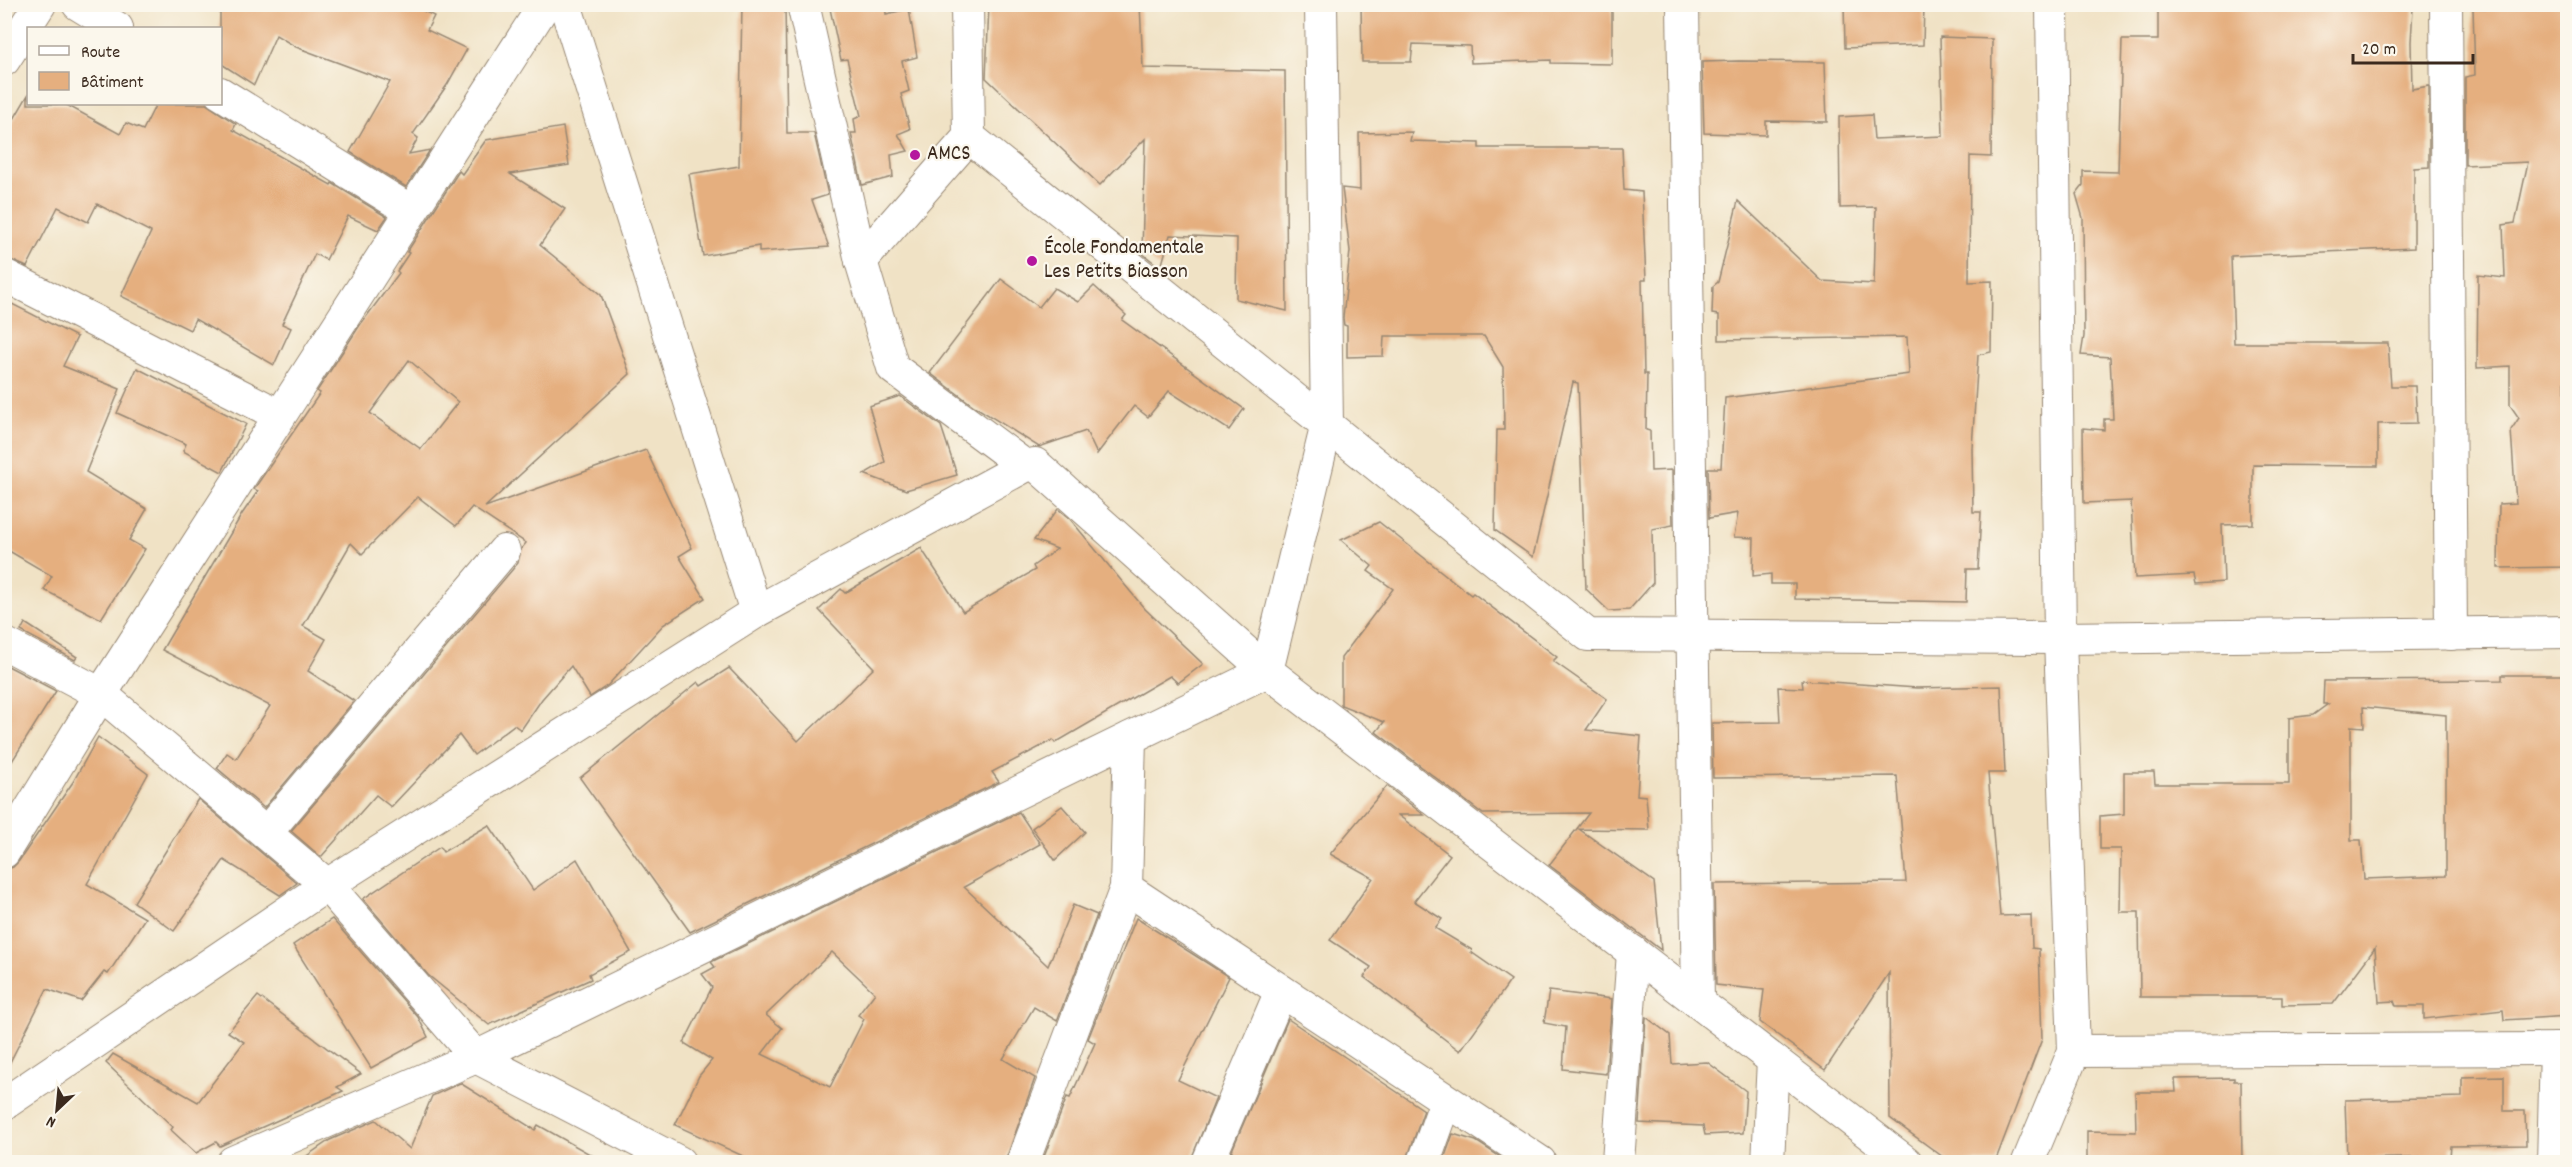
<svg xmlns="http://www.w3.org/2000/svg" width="2572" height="1167" viewBox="0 0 2572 1167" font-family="Dekko,sans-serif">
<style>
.building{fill:#e5af7f;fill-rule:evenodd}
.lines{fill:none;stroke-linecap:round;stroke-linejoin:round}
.minor-casing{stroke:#968672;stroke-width:34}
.minor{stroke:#fff;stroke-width:32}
.poi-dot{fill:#b5179e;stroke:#fbf7ec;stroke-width:2}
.labels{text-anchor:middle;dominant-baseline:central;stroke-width:4.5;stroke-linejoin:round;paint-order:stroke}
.poi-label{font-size:21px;fill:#3b2a1e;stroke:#fbf7ec;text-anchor:start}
</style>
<rect width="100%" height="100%" fill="#fbf7ec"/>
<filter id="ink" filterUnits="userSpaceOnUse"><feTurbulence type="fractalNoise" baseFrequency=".0167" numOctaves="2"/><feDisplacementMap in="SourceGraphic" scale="12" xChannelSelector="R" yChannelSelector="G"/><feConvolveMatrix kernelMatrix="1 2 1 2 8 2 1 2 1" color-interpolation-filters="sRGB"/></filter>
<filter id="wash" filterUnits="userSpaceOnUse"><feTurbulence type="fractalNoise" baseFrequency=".008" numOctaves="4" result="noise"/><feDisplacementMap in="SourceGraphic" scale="24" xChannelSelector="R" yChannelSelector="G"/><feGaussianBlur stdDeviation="1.35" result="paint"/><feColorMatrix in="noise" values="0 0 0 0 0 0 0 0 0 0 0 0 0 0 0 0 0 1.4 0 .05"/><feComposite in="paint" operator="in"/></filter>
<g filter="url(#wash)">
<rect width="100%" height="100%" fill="#f0e2c5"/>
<g id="blocks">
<g class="building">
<polygon points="220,4 409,4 434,16 427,30 467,49 447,85 413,134 418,138 409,154 430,150 406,187 350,152 390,82 296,47 276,35 254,85 220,63"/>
<polygon points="742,4 785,4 787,133 814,133 828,195 812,200 829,247 759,252 759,246 703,256 689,174 739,166"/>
<polygon points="829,4 885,4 886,14 909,9 917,57 902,61 909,91 901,94 910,129 898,134 908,151 891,155 893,177 862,185 851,133 856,133 854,119 861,116 847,59 841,60"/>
<polygon points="989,4 1140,4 1143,68 1285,71 1287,311 1236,299 1237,238 1170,235 1161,268 1142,253 1145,139 1100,185 986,78"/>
<polygon points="1361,4 1612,4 1612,64 1551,63 1551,60 1471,63 1470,46 1413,44 1411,62 1362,62"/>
<polygon points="1844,4 1924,4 1923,45 1845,48"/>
<polygon points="2158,4 2390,4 2390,8 2413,8 2411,42 2412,89 2429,86 2429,167 2414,168 2414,248 2231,256 2234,343 2388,343 2391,386 2415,386 2417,423 2378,424 2378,466 2253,465 2253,524 2222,525 2224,582 2196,584 2194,575 2135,578 2131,501 2084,503 2083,428 2104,430 2104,419 2113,419 2110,357 2081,355 2084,336 2083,218 2076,194 2083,185 2083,171 2118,172 2122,40 2158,40"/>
<polygon points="2498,4 2568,4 2568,326 2564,326 2565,392 2568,392 2568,567 2498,568 2499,504 2516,503 2511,430 2519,418 2510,405 2510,366 2477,368 2478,275 2505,278 2503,225 2515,223 2528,162 2465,165 2465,77 2475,75 2473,8 2497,9"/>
<polygon points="1940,37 1992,39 1991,157 1970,156 1969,282 1992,281 1991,352 1978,355 1972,448 1973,512 1981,512 1978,569 1967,569 1966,602 1795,599 1795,584 1771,584 1771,574 1753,576 1754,538 1734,537 1738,513 1709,518 1708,468 1721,468 1725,398 1909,374 1907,337 1719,340 1719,315 1712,314 1713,286 1718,282 1738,201 1822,281 1874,284 1876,207 1840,208 1839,117 1872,115 1874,139 1943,136"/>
<polygon points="1739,61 1825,62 1827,122 1766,121 1766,135 1704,133 1702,62"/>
<polygon points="28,95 28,104 65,104 120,134 126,123 143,130 156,104 206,104 236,124 233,130 331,185 332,183 387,217 378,230 348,216 326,260 315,254 282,324 291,328 274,365 195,319 190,330 121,296 151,232 97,204 88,222 58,207 27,267 4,257 4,136"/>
<path d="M563,127L569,165L510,174L565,209L540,245L601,295L630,374L485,507L646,450L692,548L679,556L705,598L663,625L608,685L590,697L571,666L542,699L521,730L514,725L474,755L459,735L391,807L376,795L321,857L291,831L518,563L521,549L526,543L472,507L456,526L418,497L362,554L351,543L303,626L326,639L308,671L354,701L264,808L217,768L227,753L236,759L270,706L162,650L242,514L258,491L254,489L320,393L317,391L360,325L399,273L397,271L409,253L407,252L459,171L462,174L486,140ZM409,360L458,402L421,449L370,413Z"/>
<polygon points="1412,132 1410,141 1479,143 1479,148 1622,148 1624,190 1642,192 1646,280 1642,280 1644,374 1647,374 1646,430 1650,431 1651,471 1672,470 1673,525 1652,529 1653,583 1629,610 1609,611 1586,589 1578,383 1573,382 1533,557 1495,530 1497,430 1504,430 1503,367 1484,336 1384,336 1383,356 1347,357 1347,326 1344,325 1343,318 1350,251 1342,188 1360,190 1359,133"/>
<polygon points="1001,279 1039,307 1054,288 1078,302 1094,286 1126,315 1122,320 1244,409 1229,430 1169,391 1148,417 1134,406 1097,454 1086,431 1039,447 974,406 930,373"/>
<polygon points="4,295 10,298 8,302 77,337 63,366 120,389 86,472 147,509 129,540 145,549 101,619 44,590 52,576 4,548"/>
<polygon points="137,368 246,424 222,472 183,451 186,444 117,413"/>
<polygon points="900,396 941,426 957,475 906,490 864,474 885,462 869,406"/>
<polygon points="1058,509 1070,519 1144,608 1203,664 1178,683 1170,676 1055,743 1053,740 992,772 999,782 690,932 580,778 698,682 701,686 729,668 798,741 874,668 819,610 841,589 845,593 921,548 963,612 1035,570 1033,566 1057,549 1034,540"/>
<polygon points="1379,522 1471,595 1473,593 1557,657 1553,661 1607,699 1586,730 1641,736 1637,795 1646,796 1649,830 1579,829 1654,882 1661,950 1549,865 1589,813 1483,814 1376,732 1384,722 1341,705 1341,658 1393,589 1368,571 1372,566 1341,540"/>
<polygon points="25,623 77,657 75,660 21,631"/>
<polygon points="4,664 56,691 4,774"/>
<path d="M2502,675H2568V1016L2504,1020L2503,1010L2424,1019V1006H2396L2394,1001L2379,1002L2375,948L2333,1004L2282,1005V997H2140L2139,912H2120L2121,849H2100V816L2124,814V772H2154L2155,784H2289V718L2313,715L2328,704H2323L2324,681L2502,680ZM2363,707L2446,715V876L2364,879L2361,840H2351V726L2364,727Z"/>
<polygon points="1802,680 1917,688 2001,686 2005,773 1988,773 2000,916 2031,915 2032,948 2039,949 2042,1039 1995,1162 1950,1162 1890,1118 1889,973 1825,1070 1760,1022 1764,990 1716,985 1714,884 1906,882 1897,776 1713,778 1712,723 1780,722 1778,687 1803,688"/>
<polygon points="98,737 148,774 87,884 145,918 108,974 104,972 81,1001 47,989 4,1074 4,870 13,867 19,861 73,782"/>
<polygon points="1387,786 1424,815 1398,815 1450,855 1414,901 1442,919 1435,928 1472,950 1471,952 1511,980 1460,1051 1364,977 1371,967 1330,940 1373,878 1330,854"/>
<polygon points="198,799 297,883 280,895 224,860 174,931 134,902"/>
<polygon points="1062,806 1085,832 1055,860 1032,828"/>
<path d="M1019,812L1040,844L964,887L1048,966L1073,905L1097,915L1057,1021L1034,1007L1003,1059L1035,1078L1005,1162H756L675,1125L699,1076L712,1060L684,1043L712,987L702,974L715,967L711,962ZM832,952L875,993L858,1015L864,1019L830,1087L762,1054L782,1028L766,1015Z"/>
<polygon points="489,825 533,890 577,859 631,952 589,974 591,979 489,1025 428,975 363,899 440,847 443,852"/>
<polygon points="1136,918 1229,977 1178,1080 1216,1098 1190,1162 1042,1162 1067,1097 1070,1098 1095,1043 1088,1039"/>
<polygon points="332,919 418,1017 428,1037 371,1068 293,945"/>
<polygon points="1549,991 1612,999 1606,1074 1563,1069 1566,1027 1544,1023"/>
<polygon points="258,996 361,1074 337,1087 343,1091 220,1146 216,1142 196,1153 171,1130 173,1127 106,1063 113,1054 198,1102 244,1042 228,1032"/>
<polygon points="1646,1017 1670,1035 1672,1064 1707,1062 1746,1091 1743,1133 1705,1135 1703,1126 1639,1123"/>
<polygon points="1288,1019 1424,1110 1406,1162 1227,1162"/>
<polygon points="2504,1076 2504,1111 2525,1111 2526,1145 2451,1146 2450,1157 2347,1159 2345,1100 2462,1097 2462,1077"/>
<polygon points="2234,1078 2234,1081 2241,1081 2242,1162 2087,1162 2087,1131 2136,1132 2135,1092 2176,1092 2175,1079"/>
<polygon points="460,1083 535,1130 538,1125 604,1162 298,1162 330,1140 376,1120 410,1149 432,1096"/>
<polygon points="1453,1134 1476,1141 1508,1162 1443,1162"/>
</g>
</g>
</g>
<g filter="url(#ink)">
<use href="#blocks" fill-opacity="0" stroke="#968672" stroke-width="1.5"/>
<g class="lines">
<defs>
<g id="minor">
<polyline points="78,4 117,28"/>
<polyline points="565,4 756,612"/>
<polyline points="803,4 861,261 893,368 1025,466"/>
<polyline points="1683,4 1698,1002"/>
<polyline points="2446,4 2451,634"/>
<polyline points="4,60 40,4"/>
<polyline points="220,93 411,211"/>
<polyline points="969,137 1588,635 2060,638 2568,632"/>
<polyline points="861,261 969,137 967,4"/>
<polyline points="4,275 279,415"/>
<polyline points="4,643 101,694 327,885 476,1057 679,1162"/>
<polyline points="1267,671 1327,424 1321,4"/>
<polyline points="266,833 504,551"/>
<polyline points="4,852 101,694 545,4"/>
<polyline points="1126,888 1540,1162"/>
<polyline points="2074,1051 2568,1049"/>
<polyline points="4,1104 327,885 756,612 1025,466 1035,464 1267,671 1906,1162"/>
<polyline points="233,1162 476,1057 1267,671"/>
<polyline points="1023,1162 1126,888 1130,738"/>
<polyline points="1208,1162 1281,991"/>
<polyline points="1424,1162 1446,1101"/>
<polyline points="1618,1162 1633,952"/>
<polyline points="1768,1162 1773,1060"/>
<polyline points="2028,1162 2074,1051 2060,638 2052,4"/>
<polyline points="2553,1162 2556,1049"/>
</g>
</defs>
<use href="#minor" class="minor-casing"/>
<use href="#minor" class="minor"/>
</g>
</g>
<g class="poi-dot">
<circle cx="915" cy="155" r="6"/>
<circle cx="1032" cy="261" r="6"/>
</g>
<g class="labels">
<g class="poi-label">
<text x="927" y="155">AMCS</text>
<text x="1044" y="249">École Fondamentale<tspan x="1044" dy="24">Les Petits Biasson</tspan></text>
</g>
</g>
<rect width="2572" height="1167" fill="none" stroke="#fbf7ec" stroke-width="24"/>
<rect x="27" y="27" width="195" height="78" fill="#fbf7ec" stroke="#aea59a" stroke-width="1.5"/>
<rect x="39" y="46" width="30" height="9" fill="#ffffff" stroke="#aea59a" stroke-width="1.5"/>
<text x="81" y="57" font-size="18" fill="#3b2a1e">Route</text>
<rect x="39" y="72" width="30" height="18" fill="#e5af7f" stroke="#aea59a" stroke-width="1.5"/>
<text x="81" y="87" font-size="18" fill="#3b2a1e">Bâtiment</text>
<g transform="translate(57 1110) rotate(206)" stroke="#fbf7ec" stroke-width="4.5" paint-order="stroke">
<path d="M0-4.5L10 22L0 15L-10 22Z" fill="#3b2a1e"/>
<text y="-9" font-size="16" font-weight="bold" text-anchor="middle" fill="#3b2a1e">N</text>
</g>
<path d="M2353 54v9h120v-9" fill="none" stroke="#3b2a1e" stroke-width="3"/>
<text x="2362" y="54" font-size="18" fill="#3b2a1e" stroke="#fbf7ec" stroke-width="4.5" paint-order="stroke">20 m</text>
</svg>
